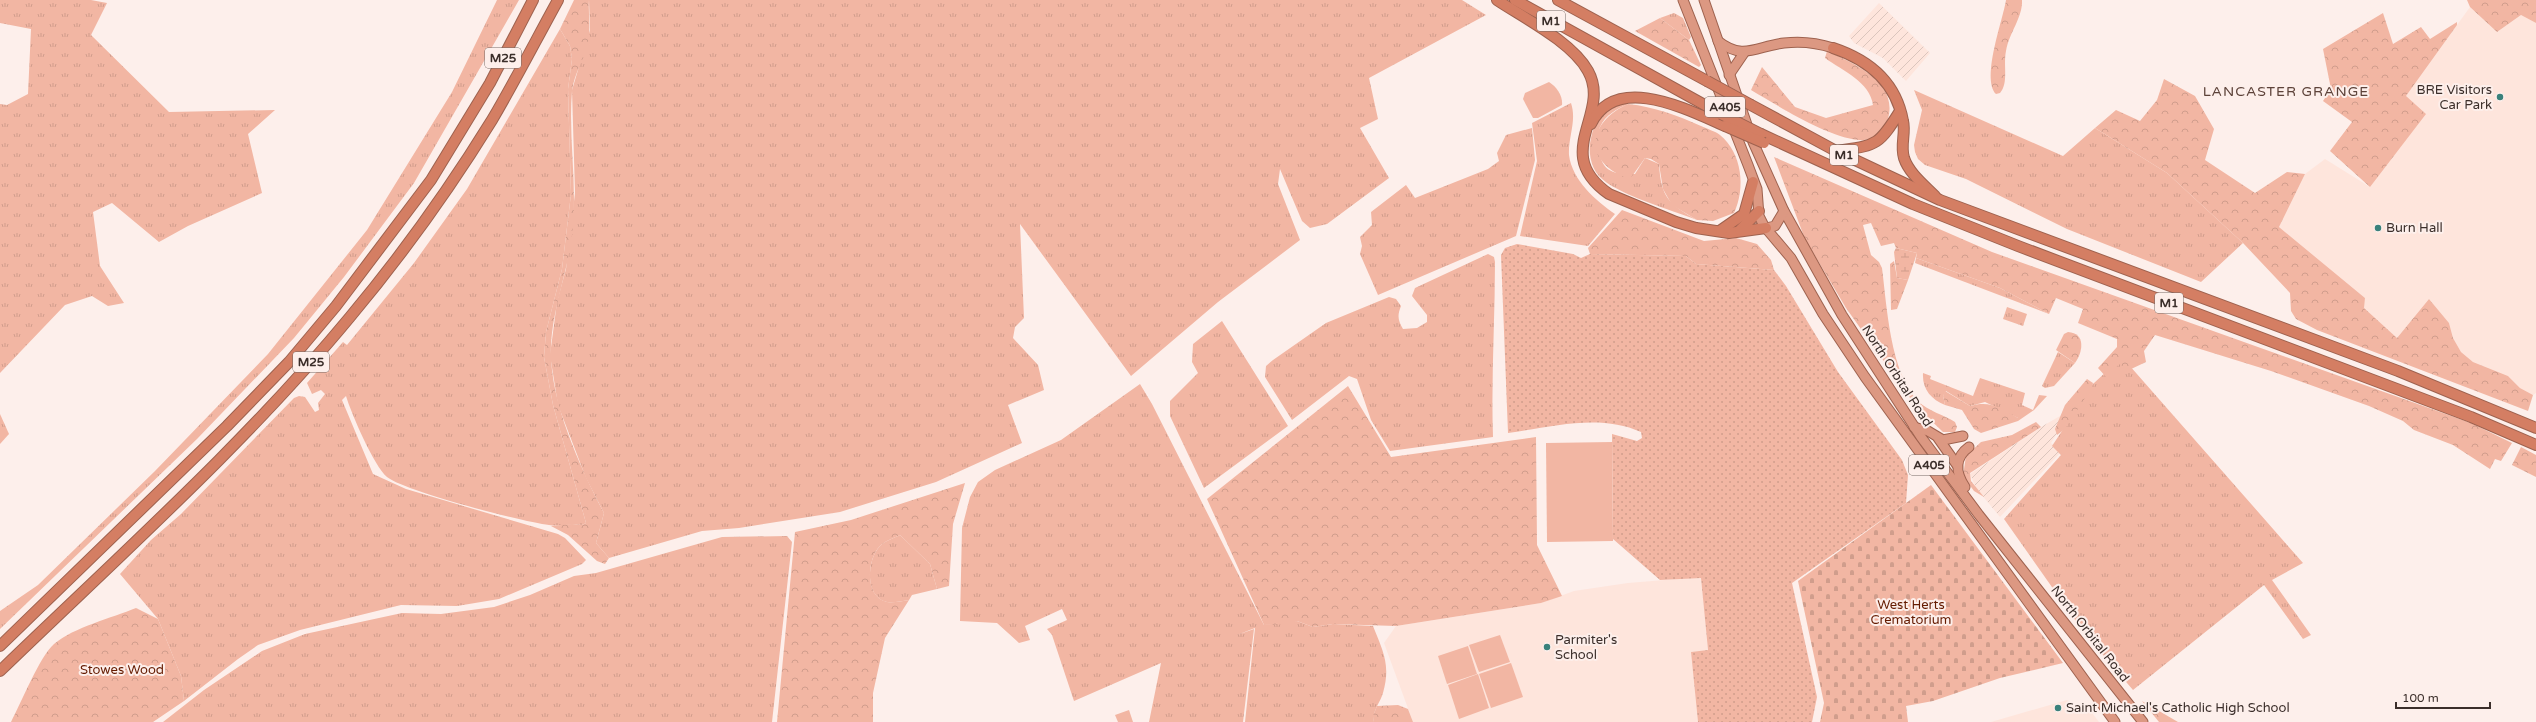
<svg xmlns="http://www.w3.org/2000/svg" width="2536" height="722" viewBox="0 0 2536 722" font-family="'Varela Round',sans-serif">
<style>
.built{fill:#fee5dc}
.industrial{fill:url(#industrial-furrows)}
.grass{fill:url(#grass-tufts)}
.forest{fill:url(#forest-crowns)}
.wetland{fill:url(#wetland-marsh)}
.cemetery{fill:url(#cemetery-stones)}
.park{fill:url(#park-dots)}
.pitch{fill:#f2b6a3}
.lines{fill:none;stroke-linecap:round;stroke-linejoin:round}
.trunk-casing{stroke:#9e624f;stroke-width:11}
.motorway-casing{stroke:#9e624f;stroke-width:12}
.trunk{stroke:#dc9882;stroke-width:9}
.motorway{stroke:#d47e63;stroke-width:10}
.motorway-bridge-casing{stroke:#9e624f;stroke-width:12;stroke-linecap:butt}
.motorway-bridge{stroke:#d47e63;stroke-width:10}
.poi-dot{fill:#3a817b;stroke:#fdefeb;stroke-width:1.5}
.labels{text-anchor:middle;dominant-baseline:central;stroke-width:4;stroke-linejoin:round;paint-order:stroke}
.shield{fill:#fdefeb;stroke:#756864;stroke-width:1}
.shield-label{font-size:12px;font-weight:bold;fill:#3b2e2a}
.poi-label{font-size:13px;fill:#3b2e2a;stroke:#fdefeb;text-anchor:start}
.street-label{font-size:13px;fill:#3b2e2a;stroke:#fdefeb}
.park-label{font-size:13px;fill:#651b00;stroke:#fdefeb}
.neighbourhood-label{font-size:14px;letter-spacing:1px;fill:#5d4239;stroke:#fdefeb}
</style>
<defs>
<pattern id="industrial-furrows" width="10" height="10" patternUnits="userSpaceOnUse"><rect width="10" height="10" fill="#fee5dc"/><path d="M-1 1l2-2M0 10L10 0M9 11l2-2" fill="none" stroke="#dbc5bd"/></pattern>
<pattern id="grass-tufts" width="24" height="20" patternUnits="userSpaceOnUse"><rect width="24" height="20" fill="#f2b6a3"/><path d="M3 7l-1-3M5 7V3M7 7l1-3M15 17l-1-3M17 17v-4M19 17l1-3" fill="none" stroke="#d09d8c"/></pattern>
<pattern id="forest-crowns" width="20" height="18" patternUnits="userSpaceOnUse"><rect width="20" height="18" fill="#f2b6a3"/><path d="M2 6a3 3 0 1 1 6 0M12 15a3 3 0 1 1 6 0" fill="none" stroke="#d09d8c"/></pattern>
<pattern id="wetland-marsh" width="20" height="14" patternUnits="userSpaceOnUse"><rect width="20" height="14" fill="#f2b6a3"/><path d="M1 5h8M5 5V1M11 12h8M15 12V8" fill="none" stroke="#d09d8c"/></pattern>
<pattern id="cemetery-stones" width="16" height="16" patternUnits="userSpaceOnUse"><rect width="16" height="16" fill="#f2b6a3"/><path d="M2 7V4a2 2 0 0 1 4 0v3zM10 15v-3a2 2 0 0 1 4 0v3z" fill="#d09d8c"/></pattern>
<pattern id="park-dots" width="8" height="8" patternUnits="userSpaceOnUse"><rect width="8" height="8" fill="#f2b6a3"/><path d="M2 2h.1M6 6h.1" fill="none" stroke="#d09d8c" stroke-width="1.8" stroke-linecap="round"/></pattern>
</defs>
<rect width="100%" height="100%" fill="#fdefeb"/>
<g class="built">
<polygon points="2470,7 2497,32 2521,15 2536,23 2536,393 2533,395 2520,388 2508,376 2473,362 2461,352 2453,338 2449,323 2429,299 2397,338 2363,308 2365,298 2279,227 2305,174 2325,159 2370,187 2406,96"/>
<polygon points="1701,577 1708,651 1691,652 1698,722 1413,722 1384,643 1396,626 1541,603 1574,591 1628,583"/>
<polygon points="2067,700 2093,714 2099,722 1991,722"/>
</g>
<g class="industrial">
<polygon points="1879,3 1930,53 1906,81 1883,58 1854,43 1849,36"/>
<polygon points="2060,416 2065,421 2051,443 2061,452 2000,517 1976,488 1970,474 2041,427"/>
</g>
<g class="grass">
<polygon points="0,0 91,0 107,3 91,35 169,112 275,110 248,134 262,193 188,226 159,242 112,203 93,212 100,266 124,303 108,306 92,296 65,305 0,373 0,104 7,105 28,94 31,29 0,23"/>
<polygon points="497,0 519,0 414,183 344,277 294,338 197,439 0,629 0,611 38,585 155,471 268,354 367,230 452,92"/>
<polygon points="589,0 1462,0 1486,15 1369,78 1378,119 1360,128 1389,178 1327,224 1310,228 1302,221 1280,169 1278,184 1300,240 1218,302 1131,376 1020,224 1024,318 1015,327 1013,338 1038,365 1044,390 1008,405 1022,443 936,482 840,512 739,528 702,531 609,558 596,543 604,513 586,478 558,405 550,355 557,302 566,269 575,193 572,90 590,30"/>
<polygon points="1674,13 1683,18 1691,37 1689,40 1660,18"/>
<path d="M560,29L570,46L572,59L568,89L571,194L562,269L546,332L544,357L553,405L586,523L582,525C571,523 560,527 549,525C523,522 404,491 387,477C374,466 351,413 346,396L342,400L373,474L406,489L558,534L565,538L586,560L582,564L499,599L457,606L401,605L300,630L258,645L238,659L184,701L181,676L158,619L120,574L151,540L181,514L294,398L299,396L305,397L315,412L319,410L318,403L325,394L321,390L312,394L307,383L343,342L347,345L414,263L467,189Z"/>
<polygon points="1914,90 2063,156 2095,128 2167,173 2243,243 2201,282 2067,229 1966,179 1925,165 1918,159 1915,152 1914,145 1922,110"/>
<path d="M1571,103C1577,121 1568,137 1569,155C1572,180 1596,201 1615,214L1588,246L1520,236L1537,161L1532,123Z"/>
<path d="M1620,104H1628C1617,109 1605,115 1600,127C1598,131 1599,137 1599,142C1599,169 1609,175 1635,174L1645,158L1659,164C1661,198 1669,204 1697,220C1672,210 1615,194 1599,176C1590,166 1588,150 1591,138C1594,121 1605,111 1620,104Z"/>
<polygon points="1532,128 1535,160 1516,236 1378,295 1360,254 1362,246 1360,237 1372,225 1371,212 1406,185 1415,198 1488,169 1499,161 1497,153 1506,135"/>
<path d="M1488,254L1494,257L1495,262C1495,320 1491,379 1493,437L1390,451L1371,420L1357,379L1349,376L1292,420L1265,377L1266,366L1273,360L1326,323L1389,297L1396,299L1401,306C1397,316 1398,320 1403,329L1417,328L1427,322V315L1412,296L1415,288Z"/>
<polygon points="1916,258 2000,288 2049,314 1915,263"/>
<polygon points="2007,307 2027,314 2023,326 2003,319"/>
<polygon points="1222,321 1288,426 1204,488 1170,416 1170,401 1198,373 1192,362 1193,344"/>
<polygon points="2058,352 2075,363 2054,386 2045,388 2042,386"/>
<polygon points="2122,357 2303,563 2272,580 2311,635 2303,639 2264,585 2133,690 2085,634 2004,519 2061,455 2052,446 2066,425 2079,397"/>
<path d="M1923,373L1931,376L1930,379L1973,396L1980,378L2025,393L2022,405L2033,410L2039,395L2047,396L2034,410L2018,421V418L1985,402L1970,406L1946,391L1943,396L1945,405C1931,399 1922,389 1923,373Z"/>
<path d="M1140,384L1152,404L1264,625L1297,621L1313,627L1333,624L1373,626C1383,651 1391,665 1383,693C1380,703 1372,711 1374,722H1245L1255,628L1237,635L1254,629L1243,722H1149L1161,663L1074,701L1052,635L1047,629L1067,620L1062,609L1025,626L1030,640L1019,643L997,623L960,621L962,528L970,497L978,482L995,470L1061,440Z"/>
<polygon points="0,414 9,434 0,444"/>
<path d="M900,535L930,564L937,589L912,595L909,600C902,601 894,603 887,602C864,597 867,559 880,546C885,541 894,538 900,535Z"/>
<polygon points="787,536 792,542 772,722 163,722 204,690 262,651 305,634 402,613 441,614 494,607 530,595 574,576 596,573 722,537"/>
</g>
<g class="forest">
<path d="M574,0H589C588,14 591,28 588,42C585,59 574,73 572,91C568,138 578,186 572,235C568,268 556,300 552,333C544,390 578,463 604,513L596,543L609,558L605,564L597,561L568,535L551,526L572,524L582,525L586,523L553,405L544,357L546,332L562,269L571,194L568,89L572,59L570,46L560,29Z"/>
<path d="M2006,0H2022C2023,17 2009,33 2006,51C2003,65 2009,83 2000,93L1996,94C1981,78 2003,20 2006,0Z"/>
<polygon points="2467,0 2536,0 2536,23 2521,15 2497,32 2470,7"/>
<polygon points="2383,13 2393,44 2421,27 2430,39 2457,22 2457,25 2406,96 2426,114 2370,187 2330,151 2352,122 2323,101 2331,89 2323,49"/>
<polygon points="1660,18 1689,40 1701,65 1699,67 1635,31"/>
<path d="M1827,51C1863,67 1910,90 1880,135C1874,137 1866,141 1859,140C1827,137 1780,107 1751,90L1762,67L1795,107L1826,118L1873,105C1870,82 1843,71 1825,58Z"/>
<polygon points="2164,79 2195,96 2214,129 2205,160 2255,193 2287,172 2305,174 2279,227 2365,298 2364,308 2397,338 2429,299 2449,323 2453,338 2461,352 2473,362 2508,376 2520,388 2533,395 2528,411 2317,330 2296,319 2291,311 2290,293 2243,243 2167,173 2095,128 2116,110 2140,121 2157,100"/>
<path d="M1628,104C1655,107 1676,115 1701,126C1707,129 1715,131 1720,135C1742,153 1746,188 1734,213L1713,221L1697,220L1672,205L1663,189L1659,164L1651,159L1645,158L1630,179C1583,163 1586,123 1628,104Z"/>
<path d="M1774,157L1992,252L2471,423L2512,443L2501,461L2495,459L2490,469L2453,445L2414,430L2403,421L2369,406L2271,371L2155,335L2144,351L2146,362L2129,370L2119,364L2107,378L2098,368L2117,347V339L2078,323L2083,309L2056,298L2049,314L2000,288L1916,258L1917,253L1896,248L1894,243L1881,246L1871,223L1863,225L1871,255L1879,262L1882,268C1887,307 1890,372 1918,401C1929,412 1943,414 1955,422L1957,427L1955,432H1943L1915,405L1846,308L1805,239Z"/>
<polygon points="1622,210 1704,241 1736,238 1757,244 1771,260 1774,270 1696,264 1686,256 1590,254 1588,248"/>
<polygon points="1894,261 1897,278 1908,280 1897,309 1891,310 1890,264"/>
<path d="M2068,332C2086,333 2083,352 2075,363L2056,350L2064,334Z"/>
<polygon points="2087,379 2093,383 2092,387 2065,429 2057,435 2055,429 2065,405"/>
<polygon points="1348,386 1391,457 1536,437 1537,545 1562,596 1541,603 1396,626 1333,624 1313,627 1297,621 1291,624 1264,625 1207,499"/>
<path d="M1945,391L1970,406C1990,400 2001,408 2018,418V421L1981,433L1974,429L1962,410L1945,405L1943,396Z"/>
<polygon points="2036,422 2041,427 1970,473 1971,481 1984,497 1974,491 1963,476 1966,456 1981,442 2012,435"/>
<polygon points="2521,447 2536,455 2536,477 2512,465"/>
<path d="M965,483L953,524L949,586L937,589L930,564L900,535C894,538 885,541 880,546C867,559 864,597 887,602C894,603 902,601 909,600L885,638L873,693V722H777L795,532L851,520Z"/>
<path d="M136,608L158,619L181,676L184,701L153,722H11C21,703 40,656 54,644C74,627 112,618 136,608Z"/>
<polygon points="2142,701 2178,722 2159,722"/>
<polygon points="1398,705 1408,709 1413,722 1374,722 1373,716 1377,706"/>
</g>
<polygon class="wetland" points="1896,248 1917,253 1908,280 1897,278 1894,252"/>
<polygon class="cemetery" points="1931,485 2063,663 2000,678 1933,701 1906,706 1908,722 1820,722 1824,703 1798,581"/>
<path class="park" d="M1517,244L1573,254L1581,258L1590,254L1686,256L1696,264L1774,270L1786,286L1838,372L1902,460L1908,475L1906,503L1792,583L1817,697L1812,722H1698L1691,652L1708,650L1701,578L1660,580L1613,539L1612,434L1637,441L1642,438L1641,432C1600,413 1551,427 1508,433L1501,255L1505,248Z"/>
<g class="pitch">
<path d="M1549,82C1557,87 1563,96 1562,105L1538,118H1533L1523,99L1525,93Z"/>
<polygon points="1612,442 1613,541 1547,542 1546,443"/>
<polygon points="1500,635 1510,662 1479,672 1469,645"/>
<polygon points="1468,646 1477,674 1447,684 1438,656"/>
<polygon points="1511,663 1523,697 1491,708 1479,674"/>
<polygon points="1478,674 1489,708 1459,719 1448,685"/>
<polygon points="1129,710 1133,722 1118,722 1115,715"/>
</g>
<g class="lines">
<defs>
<g id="trunk">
<polyline points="1683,0 1748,165 1757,189 1759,216 1764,226 1791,258 1823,314 1865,377 2115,722"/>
<polyline points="1704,0 1753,142 1784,211 1842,315 1921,437 1979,515 2143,722"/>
<path d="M1718,41C1743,61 1757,46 1784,43C1801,41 1818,43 1833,48"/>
<polyline points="1729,75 1744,53"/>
<polyline points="1766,228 1775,226 1784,211"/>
<polyline points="1914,427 1928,431 1943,440 1963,436"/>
<polyline points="1938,438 1957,465"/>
<path d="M1965,487C1955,472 1955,457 1969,447"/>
</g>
<g id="motorway">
<path d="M1497,0C1524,18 1572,42 1588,71C1612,114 1550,153 1609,194L1676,222L1696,228L1729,233L1766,228"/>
<polyline points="1515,0 1721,114"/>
<polyline points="1558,0 1707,81"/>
<path d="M1833,48C1869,60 1896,82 1903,121C1906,133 1900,145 1904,158C1909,173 1923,184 1935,196"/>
<polyline points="1751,105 1836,151 1940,200 2398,371 2536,428"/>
<path d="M1591,124C1616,72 1688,110 1725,126"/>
<polyline points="1761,134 1913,204 2018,246 2471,417 2536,445"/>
<path d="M1836,151C1876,145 1878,147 1900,111"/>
<polyline points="1721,230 1744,214 1753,182"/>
<polyline points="1740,230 1759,211"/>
<polyline points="0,646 227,426 289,362 336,306 431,180 490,83 533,0"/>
<path d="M0,671C119,556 245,444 350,317C402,255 450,188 492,120C515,81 536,40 558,0"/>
</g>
</defs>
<use href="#trunk" class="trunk-casing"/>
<use href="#motorway" class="motorway-casing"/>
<use href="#trunk" class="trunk"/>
<use href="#motorway" class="motorway"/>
<defs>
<g id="motorway-bridge">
<polyline points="1707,81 1751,105"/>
<polyline points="1721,114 1761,134"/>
<polyline points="1725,126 1764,143"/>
</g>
</defs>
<use href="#motorway-bridge" class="motorway-bridge-casing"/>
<use href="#motorway-bridge" class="motorway-bridge"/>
</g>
<g class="poi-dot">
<circle cx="2500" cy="97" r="4"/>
<circle cx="2378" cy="228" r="4"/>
<circle cx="1547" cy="647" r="4"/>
<circle cx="2058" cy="708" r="4"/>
</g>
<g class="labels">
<g class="shield">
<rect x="1537" y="11" width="28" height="20" rx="3"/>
<rect x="485" y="48" width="36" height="20" rx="3"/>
<rect x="1705" y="97" width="40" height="20" rx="3"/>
<rect x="1830" y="145" width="28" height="20" rx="3"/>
<rect x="2155" y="293" width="28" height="20" rx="3"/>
<rect x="293" y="352" width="36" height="20" rx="3"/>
<rect x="1909" y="455" width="40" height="20" rx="3"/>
</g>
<g class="shield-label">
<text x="1551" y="21">M1</text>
<text x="503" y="58">M25</text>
<text x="1725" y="107">A405</text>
<text x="1844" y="155">M1</text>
<text x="2169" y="303">M1</text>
<text x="311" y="362">M25</text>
<text x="1929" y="465">A405</text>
</g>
<g class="poi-label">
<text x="2492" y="90" text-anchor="end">BRE Visitors<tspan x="2492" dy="15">Car Park</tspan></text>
<text x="2386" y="228">Burn Hall</text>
<text x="1555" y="640">Parmiter's<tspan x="1555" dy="15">School</tspan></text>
<text x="2066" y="708">Saint Michael's Catholic High School</text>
</g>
<g class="street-label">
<text transform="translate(1897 376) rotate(57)">North Orbital Road</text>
<text transform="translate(2090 634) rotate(52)">North Orbital Road</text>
</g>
<g class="park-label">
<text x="1911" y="605">West Herts<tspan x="1911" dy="15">Crematorium</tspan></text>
<text x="122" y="670">Stowes Wood</text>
</g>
<g class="neighbourhood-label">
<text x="2286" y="91">LANCASTER GRANGE</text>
</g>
</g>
<path d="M2396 702v6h94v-6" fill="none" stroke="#3b2e2a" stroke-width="2"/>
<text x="2402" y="702" font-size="12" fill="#3b2e2a" stroke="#fdefeb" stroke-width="3" paint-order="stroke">100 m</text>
</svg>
